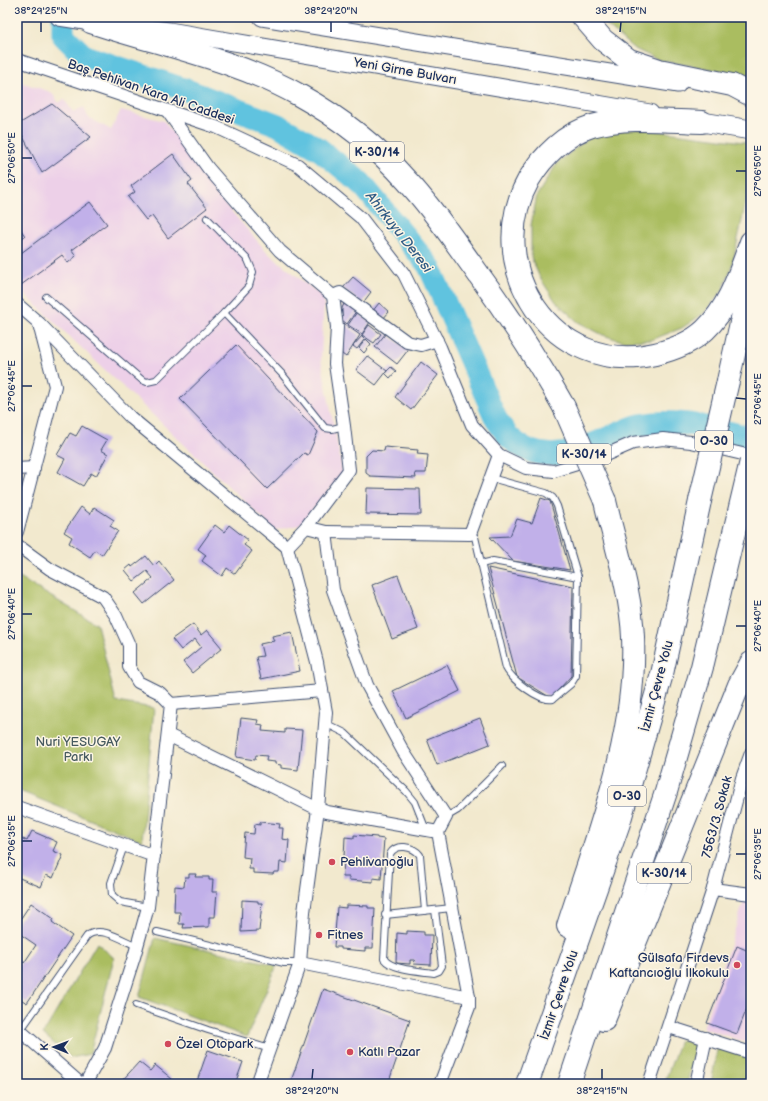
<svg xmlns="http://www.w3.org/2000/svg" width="768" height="1101" viewBox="0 0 768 1101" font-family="'Balsamiq Sans',sans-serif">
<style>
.built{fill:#edd0e8}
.green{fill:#aabd61;stroke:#627660}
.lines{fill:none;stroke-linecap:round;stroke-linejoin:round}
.river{stroke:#61c3df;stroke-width:23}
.building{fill:#c1b0e9}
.service-casing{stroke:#3b4b6f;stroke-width:8}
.minor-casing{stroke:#3b4b6f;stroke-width:14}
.secondary-casing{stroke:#3b4b6f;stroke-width:19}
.primary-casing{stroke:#3b4b6f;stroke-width:21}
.motorway-casing{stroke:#3b4b6f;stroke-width:24}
.service{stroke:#fff;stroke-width:6}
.minor{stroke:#fff;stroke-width:12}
.secondary{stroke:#fff;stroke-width:17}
.primary{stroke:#fff;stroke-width:19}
.motorway{stroke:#fff;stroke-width:22}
.motorway-bridge-casing{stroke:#3b4b6f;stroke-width:24;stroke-linecap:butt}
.motorway-bridge{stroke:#fff;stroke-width:22}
.ticks{fill:none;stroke:#1b2f5e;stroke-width:1.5}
.poi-dot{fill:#d1495b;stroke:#fcf5e5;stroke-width:1.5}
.labels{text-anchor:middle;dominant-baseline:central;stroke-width:3;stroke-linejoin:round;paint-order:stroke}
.shield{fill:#fcf5e5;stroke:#5e6a86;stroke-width:1}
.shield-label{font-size:12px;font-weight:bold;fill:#1b2f5e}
.street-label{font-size:13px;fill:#1b2f5e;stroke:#fcf5e5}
.park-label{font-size:13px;fill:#465a5f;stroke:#fcf5e5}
.poi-label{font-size:13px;fill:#1b2f5e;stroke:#fcf5e5;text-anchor:start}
.water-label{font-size:14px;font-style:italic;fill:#305b85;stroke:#fcf5e5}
.neatline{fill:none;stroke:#1b2f5e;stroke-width:1.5}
.ticks-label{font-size:10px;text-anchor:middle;fill:#1b2f5e}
</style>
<rect width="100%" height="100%" fill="#fcf5e5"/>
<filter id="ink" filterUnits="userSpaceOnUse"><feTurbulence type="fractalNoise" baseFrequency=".025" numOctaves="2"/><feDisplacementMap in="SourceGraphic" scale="8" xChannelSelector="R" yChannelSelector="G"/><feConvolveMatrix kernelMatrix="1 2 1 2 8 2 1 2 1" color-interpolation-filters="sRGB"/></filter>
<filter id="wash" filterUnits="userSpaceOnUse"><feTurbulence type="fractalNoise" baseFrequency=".012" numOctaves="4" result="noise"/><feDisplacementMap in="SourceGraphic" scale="16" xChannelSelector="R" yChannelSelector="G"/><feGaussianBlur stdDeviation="0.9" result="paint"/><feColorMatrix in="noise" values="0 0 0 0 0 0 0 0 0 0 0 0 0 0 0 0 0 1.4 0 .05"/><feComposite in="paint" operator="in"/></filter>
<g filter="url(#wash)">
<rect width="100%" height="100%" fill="#f2e9ce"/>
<g class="built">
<polygon points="17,81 51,92 59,103 64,99 73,112 84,107 88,117 111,130 121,110 164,121 223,202 268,253 324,298 321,359 343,474 299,525 275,530 17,287"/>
<polygon points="744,901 751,902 751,1044 703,1028"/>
</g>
<g class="green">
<polygon points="601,17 751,17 751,76 658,60 633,48 605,24"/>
<polygon points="643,129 751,143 751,172 748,192 733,262 723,290 704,313 682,328 651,340 622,341 603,335 578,322 556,302 540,278 531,257 531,225 537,195 558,162 589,138 614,130"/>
<polygon points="18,577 97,624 116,702 154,708 142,841 17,790"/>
<polygon points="155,938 277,965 247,1037 139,997"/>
<polygon points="97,943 114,958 90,1054 71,1058 43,1034"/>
<polygon points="680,1040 696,1044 687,1084 664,1084"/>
<polygon points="718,1044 751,1056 751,1084 711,1084"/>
</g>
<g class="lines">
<path class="river" d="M63,17V35L84,56L189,91L278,125L319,149L361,183L429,266L496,419C500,425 505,433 510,438C543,468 577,451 612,436C621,433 631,427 640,425C678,417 715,429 751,438"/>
</g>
<g id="blocks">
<g class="building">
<polygon points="52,104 91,137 42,173 17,125"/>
<polygon points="173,154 192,181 188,184 207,208 168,238 152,216 146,220 128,197 135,192 131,186"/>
<polygon points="90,202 107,224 72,250 76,256 68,263 62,255 17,288 17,256"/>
<polygon points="17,224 25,236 17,241"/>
<polygon points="353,277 371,292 362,304 343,288"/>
<polygon points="345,302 357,310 347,324 342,320 342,308"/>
<polygon points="379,303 389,312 382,320 372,312"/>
<polygon points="357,312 370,322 362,334 348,325"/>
<polygon points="340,321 360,335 346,357 342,354"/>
<polygon points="369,325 381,334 374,343 362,335"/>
<polygon points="386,333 408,350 397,364 375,347"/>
<polygon points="362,336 365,339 357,349 353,346"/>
<polygon points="366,339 371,344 364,353 359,348"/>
<polygon points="236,345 318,432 308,455 304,453 267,489 180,399"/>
<polygon points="367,356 387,371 376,385 356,370"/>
<polygon points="421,362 438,375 411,410 395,397"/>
<polygon points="391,367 396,371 390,378 385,373"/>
<polygon points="82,426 107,440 101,450 108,454 96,476 91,473 83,486 58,472 65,459 57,455 70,433 76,436"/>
<polygon points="385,447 418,450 417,454 428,455 426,473 415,473 416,478 370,476 366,473 366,456 372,450 384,451"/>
<polygon points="367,488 420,489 421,515 366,514"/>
<polygon points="541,498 550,501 570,570 513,561 490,537 510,536 517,519 532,523"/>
<polygon points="81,507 90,514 94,507 114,520 110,526 118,531 102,555 95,550 90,557 69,543 72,537 64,532"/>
<polygon points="215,525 224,532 229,525 248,540 244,545 252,551 235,574 227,568 222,576 202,561 206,555 198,549"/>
<polygon points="146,556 154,566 159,561 174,580 144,604 135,593 153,578 147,571 134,581 125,570 131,565 132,567"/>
<polygon points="488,568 573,586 571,676 551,698 517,677"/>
<polygon points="398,575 418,629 392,639 372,585"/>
<polygon points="193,624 201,635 207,630 222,648 192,673 183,662 201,647 195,639 181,650 172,639"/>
<polygon points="292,632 300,671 261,679 256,657 263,656 260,644 274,641 272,636"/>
<polygon points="447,665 460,691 406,718 393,691"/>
<polygon points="241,718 258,720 257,724 263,725 262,731 285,733 285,729 302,730 298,770 281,768 281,765 275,764 275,762 266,761 267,756 256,755 255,760 236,757"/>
<polygon points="480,718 490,744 437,765 427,739"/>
<polygon points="260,822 280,824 279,828 283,828 282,839 289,840 287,863 280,862 279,872 274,872 273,874 253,873 253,869 249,869 250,858 243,857 245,833 254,834 255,824 260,825"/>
<polygon points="32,831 57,842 53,851 63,855 53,878 46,875 41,887 17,877 17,848 21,838 27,841"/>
<polygon points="354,835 377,837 377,838 384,839 381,879 373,878 373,882 349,880 349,877 343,877 345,837 354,838"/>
<polygon points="189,874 196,874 195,877 209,877 209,880 213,880 212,892 217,892 215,917 209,917 209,927 183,928 184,924 179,924 180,912 174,912 175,886 184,887 185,877 189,877"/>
<polygon points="242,900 258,901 258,903 262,903 259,931 241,932"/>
<polygon points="31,903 54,919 52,922 72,936 27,1003 17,997 17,968 22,961 24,963 36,945 17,932 17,924"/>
<polygon points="346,905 368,906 368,908 375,908 373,948 365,948 365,951 341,949 341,947 334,947 337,907 346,908"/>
<polygon points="407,931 424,932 424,935 432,935 431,965 414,964 415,960 410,960 410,964 396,963 397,933 407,934"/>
<polygon points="737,946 751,952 751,998 737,1034 707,1023"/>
<polygon points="323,989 410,1020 388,1084 290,1084"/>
<polygon points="208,1050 243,1062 235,1084 196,1084"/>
<polygon points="139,1062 150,1071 155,1065 172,1079 168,1084 119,1084"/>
</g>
</g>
</g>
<g filter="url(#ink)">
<use href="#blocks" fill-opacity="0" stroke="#3b4b6f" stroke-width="1"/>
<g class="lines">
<defs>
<g id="service">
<polyline points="46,297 142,380 147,382 156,380 224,313 249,286 253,272 248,260 207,218"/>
<polyline points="224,313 282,374 325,428 332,429 344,426"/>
<path d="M470,534L475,537L506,668C512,680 540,702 553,699L571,684L576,676L578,577L557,506L553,498L546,493L491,478"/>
<polyline points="481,564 493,561 578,577"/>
<polyline points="325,723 345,733 406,791 415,802 426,830"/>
<polyline points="446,817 458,810 502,766"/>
<polyline points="124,846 111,883 112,895 120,902 148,907"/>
<path d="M425,911L420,855C413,846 396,843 390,854L384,959C392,970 421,971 434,973L439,971L442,966L435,910"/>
<polyline points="385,915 452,908"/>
<polyline points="157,932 284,963 300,963"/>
<polyline points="136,1005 208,1030 270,1049"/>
<path d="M20,1031L87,936C101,925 122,940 137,946"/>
</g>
<g id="minor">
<polyline points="17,60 216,127 298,165 361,218 404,274 440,347 472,425 499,455 526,468 554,471 603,456 633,443 663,439 691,442 751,456"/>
<polyline points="168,112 208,168 280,251 333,296 337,327 335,364 344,426 349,470 306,527"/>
<polyline points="333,296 340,293 407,342 421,345 437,340"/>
<polyline points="17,304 39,323 130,417 287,547 317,662 326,712 318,809 304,912 300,963 257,1084"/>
<polyline points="17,469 34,468"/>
<polyline points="17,532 55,386 39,324"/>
<polyline points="326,532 470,534 499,455"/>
<polyline points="17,545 50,569 103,597 116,616 129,645 129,667 138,682 160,693 171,704 148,907 134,957 105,1048 85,1084"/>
<polyline points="287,547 306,527 326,532 333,590 367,685 403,751 446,817 438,832"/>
<polyline points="171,704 322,691"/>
<polyline points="168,735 318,809 327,812 438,832 469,997 469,1007 440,1084"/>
<polyline points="17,807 154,856"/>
<polyline points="713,889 742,778 751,753"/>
<polyline points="300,963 469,997"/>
<polyline points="669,1027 751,1053"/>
<polyline points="17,1028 81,1084"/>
<polyline points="649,1084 713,889 751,894"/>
<polyline points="696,1084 706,1038"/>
</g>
<g id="secondary">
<polyline points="59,17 104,24"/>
<polyline points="262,17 678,84"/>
<polyline points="128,26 169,31 650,113"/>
</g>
<polyline id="primary" points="702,122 751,130"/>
<g id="motorway">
<polyline points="583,17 603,40 629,60 659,70 732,85 751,95"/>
<path d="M91,22C160,45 235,59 299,95C339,117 378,148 408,182C433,209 453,239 474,268C507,313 537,359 564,407"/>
<path d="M702,122C666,121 627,116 592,126C565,134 543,156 529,179C480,266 553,378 655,354C672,350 691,343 705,330C730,306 739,274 751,242"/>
<polyline points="728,381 751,278"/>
<path d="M568,926C598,833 637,736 633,637C631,591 615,545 605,501"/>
<polyline points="604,1020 739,685 751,663"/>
<polyline points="527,1084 619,823 662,674 700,501"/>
<polyline points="569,1084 666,792 702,667 751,461"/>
</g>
</defs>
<use href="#service" class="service-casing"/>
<use href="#minor" class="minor-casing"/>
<use href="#secondary" class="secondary-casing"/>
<use href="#primary" class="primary-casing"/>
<use href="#motorway" class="motorway-casing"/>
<use href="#service" class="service"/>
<use href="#minor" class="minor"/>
<use href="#secondary" class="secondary"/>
<use href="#primary" class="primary"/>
<use href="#motorway" class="motorway"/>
<defs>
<g id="motorway-bridge">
<polyline points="564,407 605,501"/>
<polyline points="700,501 728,381"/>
</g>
</defs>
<use href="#motorway-bridge" class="motorway-bridge-casing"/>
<use href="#motorway-bridge" class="motorway-bridge"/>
</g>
</g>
<path class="ticks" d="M41,32V22M331,32V22M620,32L621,22M22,158H32M736,171H746M22,386H32M736,398L746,399M22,614H32M736,626H746M22,841H32M736,854H746M312,1079L313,1069M602,1079V1069"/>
<g class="poi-dot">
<circle cx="332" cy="862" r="4"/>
<circle cx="319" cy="935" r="4"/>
<circle cx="737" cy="965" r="4"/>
<circle cx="168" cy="1044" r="4"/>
<circle cx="350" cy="1052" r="4"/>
</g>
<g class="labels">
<g class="shield">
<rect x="350" y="142" width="54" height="20" rx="3"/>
<rect x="695" y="431" width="38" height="20" rx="3"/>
<rect x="557" y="444" width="54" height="20" rx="3"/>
<rect x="608" y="786" width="38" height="20" rx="3"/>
<rect x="637" y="863" width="54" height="20" rx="3"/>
</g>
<g class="shield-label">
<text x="377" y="152">K-30/14</text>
<text x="714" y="441">O-30</text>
<text x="584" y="454">K-30/14</text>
<text x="627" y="796">O-30</text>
<text x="664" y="873">K-30/14</text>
</g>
<g class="street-label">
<text transform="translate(405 71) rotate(10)">Yeni Girne Bulvarı</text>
<text transform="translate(151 92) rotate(19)">Baş Pehlivan Kara Ali Caddesi</text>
<text transform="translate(657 686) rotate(-75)">İzmir Çevre Yolu</text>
<text transform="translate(717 817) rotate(-75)">7563/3. Sokak</text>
<text transform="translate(559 995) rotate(-71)">İzmir Çevre Yolu</text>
</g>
<g class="park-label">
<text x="78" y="742">Nuri YESUGAY<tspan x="78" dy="15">Parkı</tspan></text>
</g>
<g class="poi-label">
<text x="340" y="862">Pehlivanoğlu</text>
<text x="327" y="935">Fitnes</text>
<text x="729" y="958" text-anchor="end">Gülsafa Firdevs<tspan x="729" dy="15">Kaftancıoğlu İlkokulu</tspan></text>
<text x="176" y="1044">Özel Otopark</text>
<text x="358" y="1052">Katlı Pazar</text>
</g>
<g class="water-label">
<text transform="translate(399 232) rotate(52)">Ahırkuyu Deresi</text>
</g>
</g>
<rect width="768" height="1101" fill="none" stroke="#fcf5e5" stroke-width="44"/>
<g transform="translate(54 1047) rotate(271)" stroke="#fcf5e5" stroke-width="3" paint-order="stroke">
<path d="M0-3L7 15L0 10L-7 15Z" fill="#1b2f5e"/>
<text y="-6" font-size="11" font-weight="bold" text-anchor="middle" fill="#1b2f5e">K</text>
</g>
<rect x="22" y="22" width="724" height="1057" class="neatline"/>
<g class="ticks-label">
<text x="41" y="14">38°29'25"N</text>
<text x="331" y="14">38°29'20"N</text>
<text x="621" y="14">38°29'15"N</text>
<text transform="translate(11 158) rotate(-90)" y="4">27°06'50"E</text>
<text transform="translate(757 171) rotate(-90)" y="4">27°06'50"E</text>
<text transform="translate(11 386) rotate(-90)" y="4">27°06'45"E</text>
<text transform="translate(757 399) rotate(-90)" y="4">27°06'45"E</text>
<text transform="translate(11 614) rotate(-90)" y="4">27°06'40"E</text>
<text transform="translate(757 626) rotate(-90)" y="4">27°06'40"E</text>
<text transform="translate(11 841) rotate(-90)" y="4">27°06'35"E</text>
<text transform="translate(757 854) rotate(-90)" y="4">27°06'35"E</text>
<text x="312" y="1094">38°29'20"N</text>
<text x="602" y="1094">38°29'15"N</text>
</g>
</svg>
